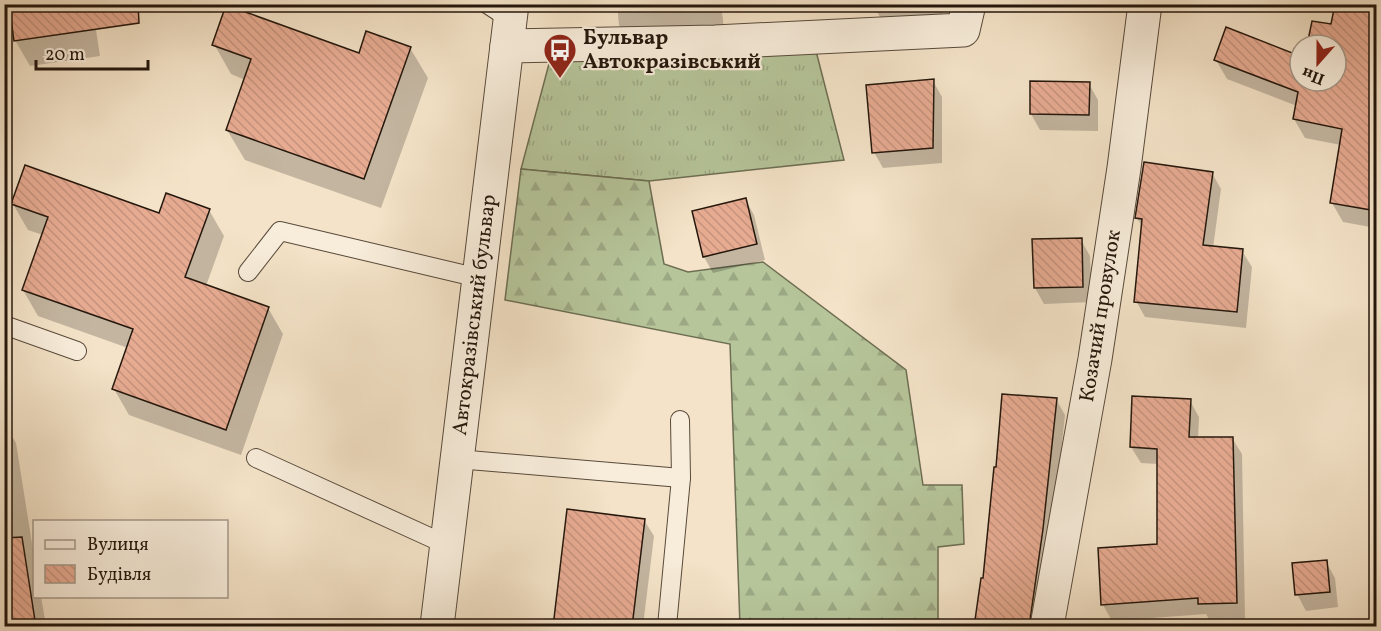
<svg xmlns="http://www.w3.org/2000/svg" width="1381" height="631" viewBox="0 0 1381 631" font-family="Vollkorn,serif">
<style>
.grass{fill:url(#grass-tufts);stroke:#6d6e53;stroke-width:1.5}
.forest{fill:url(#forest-firs);stroke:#6d6e53;stroke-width:1.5}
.shadow{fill:#0003}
.building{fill:url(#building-back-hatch);stroke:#24170c;stroke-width:1.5}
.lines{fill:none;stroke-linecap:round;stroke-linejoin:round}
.service-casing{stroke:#584a3b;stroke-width:20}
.minor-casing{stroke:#584a3b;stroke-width:35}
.tertiary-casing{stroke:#584a3b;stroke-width:35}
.service{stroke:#f8eddb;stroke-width:18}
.minor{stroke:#f8eddb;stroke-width:33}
.tertiary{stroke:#f8eddb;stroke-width:33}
.labels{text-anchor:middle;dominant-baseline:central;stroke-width:4.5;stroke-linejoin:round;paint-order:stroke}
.poi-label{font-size:21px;font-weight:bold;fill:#24170c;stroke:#f8eddb;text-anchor:start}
.street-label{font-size:21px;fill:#24170c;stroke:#f8eddb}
</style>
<defs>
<pattern id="grass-tufts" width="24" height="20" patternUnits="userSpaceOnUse" patternTransform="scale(1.5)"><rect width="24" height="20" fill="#b6c59a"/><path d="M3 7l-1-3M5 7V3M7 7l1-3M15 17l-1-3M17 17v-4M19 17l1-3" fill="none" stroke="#9ca884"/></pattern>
<pattern id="forest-firs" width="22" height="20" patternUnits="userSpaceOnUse" patternTransform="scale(1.5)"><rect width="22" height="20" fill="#b6c59a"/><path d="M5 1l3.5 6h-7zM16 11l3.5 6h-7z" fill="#9ca884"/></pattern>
<pattern id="building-back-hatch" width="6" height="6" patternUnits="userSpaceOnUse" patternTransform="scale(1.5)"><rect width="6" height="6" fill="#e7ab92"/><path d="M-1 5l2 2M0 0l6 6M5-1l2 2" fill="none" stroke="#c6927d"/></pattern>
</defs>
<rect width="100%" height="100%" fill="#f4e3c8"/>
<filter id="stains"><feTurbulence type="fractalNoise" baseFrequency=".00333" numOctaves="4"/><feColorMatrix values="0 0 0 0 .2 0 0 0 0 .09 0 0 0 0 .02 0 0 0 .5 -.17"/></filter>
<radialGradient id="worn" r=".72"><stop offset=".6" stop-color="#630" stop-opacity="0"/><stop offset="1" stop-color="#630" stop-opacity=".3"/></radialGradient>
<polygon class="grass" points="816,51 844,160 649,181 521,169 550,60"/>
<polygon class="forest" points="521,169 649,181 664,264 688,272 763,262 906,370 923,485 962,485 964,544 938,547 938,626 740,626 730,344 505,300"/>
<g class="shadow">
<polygon points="92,4 100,56 30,66 15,40"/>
<polygon points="617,4 721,4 725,37 628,41 619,25"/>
<polygon points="873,4 943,4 943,24 883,23"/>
<polygon points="1376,4 1376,228 1343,222 1332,203 1341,145 1305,138 1294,119 1297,106 1227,79 1216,60 1300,57 1300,81 1336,81 1336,45 1309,45 1332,26"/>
<polygon points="214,44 360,55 410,48 428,78 381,208 245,160 227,130 245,80 231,74"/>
<polygon points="933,81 942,97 942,163 883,168 874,152"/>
<polygon points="1089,84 1098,100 1098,131 1040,130 1031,114"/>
<polygon points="1212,173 1221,189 1213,248 1242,251 1252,267 1246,328 1145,317 1136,301 1143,228 1137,218"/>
<polygon points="745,199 754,215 765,260 713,273 704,257"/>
<polygon points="13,204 160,215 209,210 224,236 206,286 268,308 283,334 241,455 129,415 114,389 128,348 38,316 23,290 43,235 28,230"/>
<polygon points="1376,232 1376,257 1373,252"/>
<polygon points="1081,240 1090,256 1092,302 1044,304 1035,288"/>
<polygon points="1056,399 1065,415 1051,544 1039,626 984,626 984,580"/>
<polygon points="1190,401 1199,417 1198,439 1232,438 1242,454 1245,619 1209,619 1206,614 1112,621 1103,605 1099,550 1159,546 1158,464 1141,463 1131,447"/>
<polygon points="4,423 16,443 34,556 34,596 41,596 46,626 4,626"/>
<polygon points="644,520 654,536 643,626 554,626"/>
<polygon points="1326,562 1335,578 1338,607 1306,611 1297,594"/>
</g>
<g class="building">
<polygon points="9,4 138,4 139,23 14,41"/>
<polygon points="1335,4 1377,4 1377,211 1330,203 1342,129 1293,119 1298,92 1214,60 1226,27 1300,56 1300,81 1336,81 1336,45 1307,45 1312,21 1331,24"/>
<polygon points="226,5 359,53 366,31 411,47 364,179 226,130 251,59 212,45"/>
<polygon points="934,79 933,148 872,153 866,85"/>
<polygon points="1030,81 1090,82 1089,115 1030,114"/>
<polygon points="1144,162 1213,172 1203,245 1243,249 1237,312 1134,302 1142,219 1135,218"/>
<polygon points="25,165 159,213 166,193 210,209 185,277 269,307 226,430 112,389 133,329 22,290 48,217 11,204"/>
<polygon points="746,198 757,244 703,257 692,211"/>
<polygon points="1082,238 1083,287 1034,288 1032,239"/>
<polygon points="1002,394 1057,398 1043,529 1029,627 974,627 981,578 983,578 994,467 996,467"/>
<polygon points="1132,396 1191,399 1189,437 1233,437 1237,603 1198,604 1198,598 1101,605 1098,548 1157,544 1157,449 1130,447"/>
<polygon points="567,509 645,519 632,627 553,627"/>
<polygon points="22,537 36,627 4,627 4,538"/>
<polygon points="1327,560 1330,592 1295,595 1292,563"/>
</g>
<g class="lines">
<defs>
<g id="service">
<polyline points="487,4 510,19"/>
<polyline points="248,272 280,231 479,278"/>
<polyline points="4,325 77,351"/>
<polyline points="256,458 447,545"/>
<polyline points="457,459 681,478"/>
<polyline points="667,626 681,478 680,420"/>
</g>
<g id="minor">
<polyline points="507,46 715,42 963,30 969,4"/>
<polyline points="1047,626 1095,359 1124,168 1145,4"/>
</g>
<polyline id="tertiary" points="437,626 512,4"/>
</defs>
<use href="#service" class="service-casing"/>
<use href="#minor" class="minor-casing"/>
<use href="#tertiary" class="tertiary-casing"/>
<use href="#service" class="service"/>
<use href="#minor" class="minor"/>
<use href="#tertiary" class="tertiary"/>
</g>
<defs>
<symbol id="bus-pin" viewBox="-11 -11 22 30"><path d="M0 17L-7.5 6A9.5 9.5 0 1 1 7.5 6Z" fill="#8f2418" stroke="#f8eddb"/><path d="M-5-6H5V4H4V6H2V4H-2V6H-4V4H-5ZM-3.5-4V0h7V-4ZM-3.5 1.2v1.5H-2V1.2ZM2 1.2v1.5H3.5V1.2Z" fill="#fff"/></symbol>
</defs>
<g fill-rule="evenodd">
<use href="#bus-pin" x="541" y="31" width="38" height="52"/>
</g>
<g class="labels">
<g class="poi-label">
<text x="583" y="38">Бульвар<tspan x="583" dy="24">Автокразівський</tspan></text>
</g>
<g class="street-label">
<text transform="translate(475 315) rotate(-83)">Автокразівський бульвар</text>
<text transform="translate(1101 316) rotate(-81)">Козачий провулок</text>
</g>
</g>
<rect width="1381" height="631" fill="none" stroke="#f4e3c8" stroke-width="24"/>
<rect x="6" y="6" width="1369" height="619" fill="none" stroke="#24170c" stroke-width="3"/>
<rect x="12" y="12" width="1357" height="607" fill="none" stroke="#24170c" stroke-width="1.5"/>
<rect x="33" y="520" width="195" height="78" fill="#f8eddb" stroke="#a39788" stroke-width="1.5"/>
<rect x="45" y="540" width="30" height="9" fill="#f8eddb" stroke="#a39788" stroke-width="1.5"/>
<text x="87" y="550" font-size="18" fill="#24170c">Вулиця</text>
<rect x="45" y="565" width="30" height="18" fill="url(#building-back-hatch)" stroke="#a39788" stroke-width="1.5"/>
<text x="87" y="580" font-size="18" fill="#24170c">Будівля</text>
<g transform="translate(1318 63) rotate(201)"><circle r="28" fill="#f8eddb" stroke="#a39788" stroke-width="1.5"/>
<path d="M0-4.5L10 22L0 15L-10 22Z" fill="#8f2418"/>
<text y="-9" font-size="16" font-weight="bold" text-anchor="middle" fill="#24170c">Пн</text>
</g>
<path d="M36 60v9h112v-9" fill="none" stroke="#24170c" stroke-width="3"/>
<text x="45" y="60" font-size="18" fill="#24170c" stroke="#f8eddb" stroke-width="4.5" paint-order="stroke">20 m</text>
<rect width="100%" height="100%" filter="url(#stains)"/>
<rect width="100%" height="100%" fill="url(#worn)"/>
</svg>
